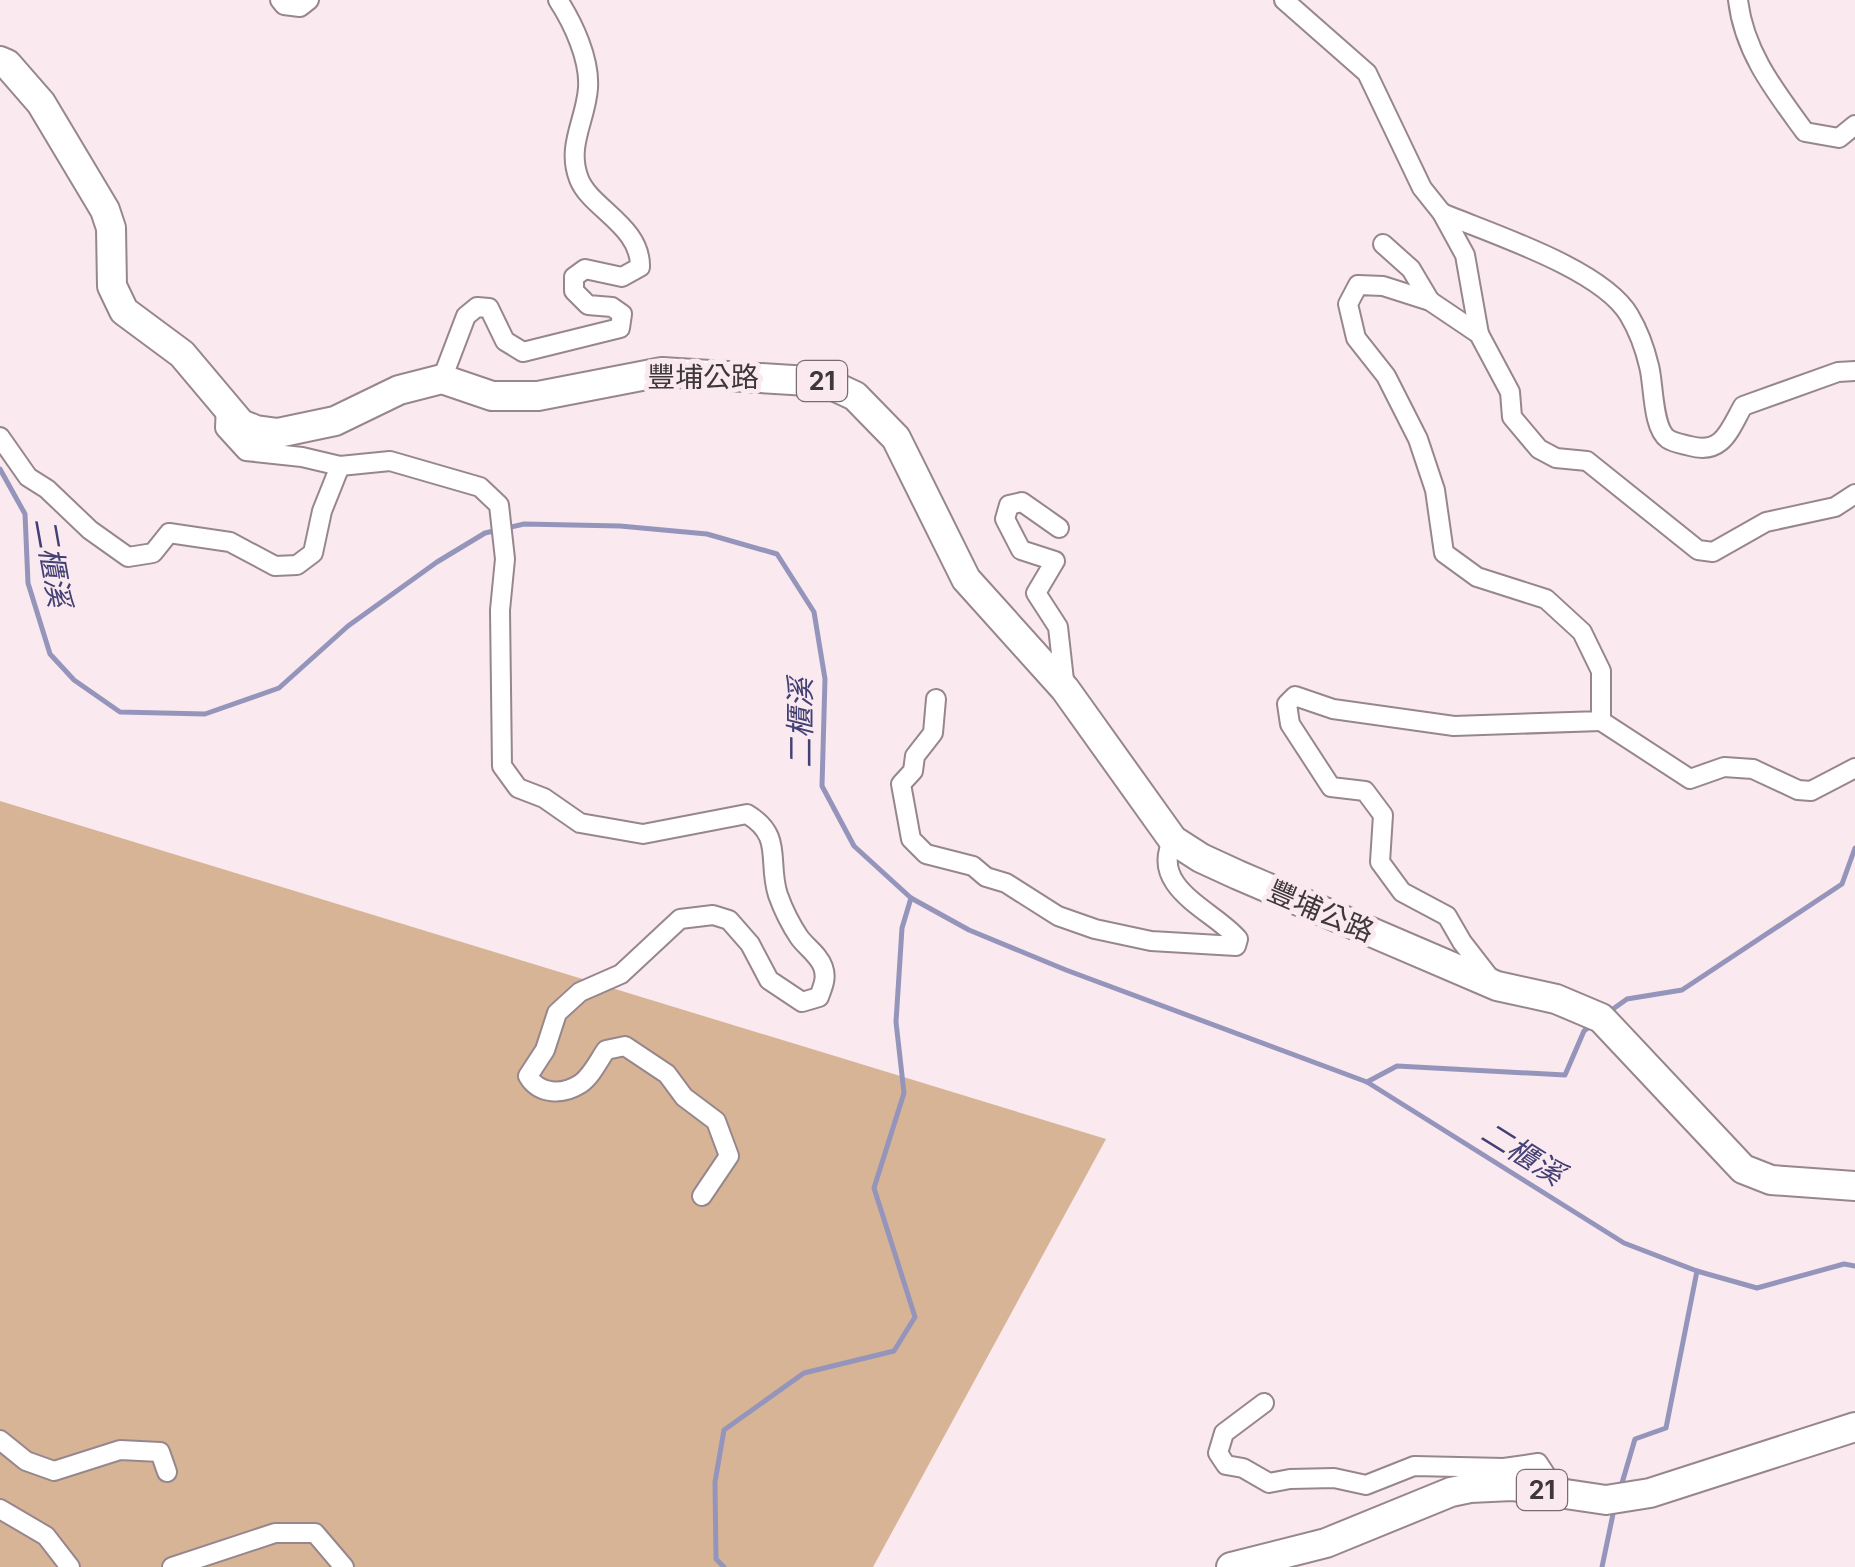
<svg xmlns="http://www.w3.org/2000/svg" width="1855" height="1567" viewBox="0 0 1855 1567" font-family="Inter,'Noto Sans TC',sans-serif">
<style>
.forest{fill:#d7b496}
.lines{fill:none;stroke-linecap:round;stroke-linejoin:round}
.stream{stroke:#9595bc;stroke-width:5}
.minor-casing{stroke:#97878d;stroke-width:22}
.primary-casing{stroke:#97878d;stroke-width:32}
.minor{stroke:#fff;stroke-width:18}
.primary{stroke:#fff;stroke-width:28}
.labels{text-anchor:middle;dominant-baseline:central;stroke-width:10;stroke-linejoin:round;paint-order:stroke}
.shield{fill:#fae9ef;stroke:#776d71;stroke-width:2.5}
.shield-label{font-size:25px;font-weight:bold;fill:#3f383b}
.street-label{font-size:28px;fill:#3f383b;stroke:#fae9ef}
.water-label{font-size:30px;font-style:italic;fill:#434075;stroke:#fae9ef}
</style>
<rect width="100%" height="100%" fill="#fae9ef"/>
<polygon class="forest" points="0,801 1106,1139 873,1567 0,1567"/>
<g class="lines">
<g class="stream">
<polyline points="0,469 25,514 28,583 50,654 74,680 120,712 205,714 279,688 348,626 437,562 485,533 524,524 620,526 707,534 777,554 814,612 825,679 822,786 854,846 911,898 969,930 1066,970 1367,1082 1624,1243 1697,1271 1757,1288 1844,1264 1855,1266"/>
<polyline points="1613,1009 1627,999 1682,990 1842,884 1855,848"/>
<polyline points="1367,1082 1397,1066 1565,1075 1584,1031 1589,1027"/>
<polyline points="1622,1483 1635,1439 1666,1428 1697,1271"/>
<polyline points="724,1567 716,1559 715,1482 724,1430 804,1373 894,1351 915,1317 874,1188 904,1093 896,1022 902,928 911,898"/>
<polyline points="1602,1567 1613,1514"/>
</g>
<defs>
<g id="minor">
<polyline points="280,0 284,5 300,7 309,0"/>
<polyline points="1284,0 1367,73 1422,188 1442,213 1465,255 1479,334"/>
<path d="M1738,0C1744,52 1775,91 1805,132L1839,138L1855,125"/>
<path d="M1442,213C1492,234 1602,269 1629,315C1638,330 1645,349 1649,366C1654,384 1652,428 1668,439C1674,443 1683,444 1690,446C1722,455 1729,431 1743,406L1838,372L1855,371"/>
<polyline points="1383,244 1411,269 1430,301"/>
<path d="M442,379L466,316L477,307L489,308L505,341L523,352L620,328L622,314L612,307L588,305L574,291V277L585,269L622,277L640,267C641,226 590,208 579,179C566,146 586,120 588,88C590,59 573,23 558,0"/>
<path d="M226,405L225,428L246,451L302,457L340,466L390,461L480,487L499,505L505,559L500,610L502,766L518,788L544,798L580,823L643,834L747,814C784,836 767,861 778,895C783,909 791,925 799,937C806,947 819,955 823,967C827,978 823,986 819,997L802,1002L769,980L750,944L729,920L713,915L680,919L621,974L580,992L557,1013L545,1050L528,1076C539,1095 563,1095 580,1084C591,1077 599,1060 606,1050L625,1046L667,1074L684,1097L716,1121L729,1156L702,1196"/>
<polyline points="0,437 28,477 47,489 90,530 128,557 153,553 169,533 230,542 275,566 297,565 313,553 322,511 340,466"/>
<polyline points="1059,528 1022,502 1009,505 1005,519 1021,550 1055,561 1036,593 1058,627 1065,689"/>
<path d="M936,699L933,733L915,756L913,771L901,784L911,839L926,854L973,866L986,877L1006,883L1058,916L1095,929L1151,941L1236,946L1238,939C1215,911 1148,888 1173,840"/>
<polyline points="1601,721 1690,779 1724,767 1753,769 1798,790 1811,791 1855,768"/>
<polyline points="1493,982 1462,942 1447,916 1402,892 1380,862 1383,815 1365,791 1331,787 1290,724 1287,704 1295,696 1333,709 1454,726 1601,721 1601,671 1582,632 1546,599 1477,577 1444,553 1435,490 1418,439 1386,376 1356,338 1348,304 1358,285 1383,286 1430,301 1479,334 1510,392 1512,417 1539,449 1556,458 1587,461 1698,550 1713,552 1766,522 1835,507 1855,494"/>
<polyline points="1264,1403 1224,1433 1218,1453 1226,1465 1243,1468 1269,1483 1290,1479 1334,1478 1366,1485 1414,1466 1504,1468 1538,1463 1557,1492"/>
<polyline points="0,1440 26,1461 54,1471 120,1450 160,1452 167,1472"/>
<polyline points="0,1509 46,1536 70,1567"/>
<polyline points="172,1567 275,1533 315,1533 344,1567"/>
</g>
<g id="primary">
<polyline points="0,61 7,64 41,103 105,210 111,228 112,286 124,311 182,354 241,424 256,430 278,433 335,421 399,390 442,379 492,396 538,396 662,372 825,382 855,396 896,438 966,579 1065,689 1173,840 1201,858 1238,875 1497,986 1556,999 1601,1018 1743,1169 1771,1180 1855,1186"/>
<polyline points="1231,1567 1326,1543 1451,1492 1470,1488 1512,1486 1606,1500 1650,1493 1855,1427"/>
</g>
</defs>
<use href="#minor" class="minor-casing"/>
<use href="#primary" class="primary-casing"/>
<use href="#minor" class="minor"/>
<use href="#primary" class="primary"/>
</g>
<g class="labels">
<g class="shield">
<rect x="797" y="361" width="50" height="40" rx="8"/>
<rect x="1517" y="1470" width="50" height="40" rx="8"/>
</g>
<g class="shield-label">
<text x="822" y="381">21</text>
<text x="1542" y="1490">21</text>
</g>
<g class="street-label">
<text x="703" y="377">豐埔公路</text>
<text transform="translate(1321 911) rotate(23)">豐埔公路</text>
</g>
<g class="water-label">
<text transform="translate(53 562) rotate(80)">二櫃溪</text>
<text transform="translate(800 723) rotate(-90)">二櫃溪</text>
<text transform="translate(1523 1153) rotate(32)">二櫃溪</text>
</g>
</g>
</svg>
